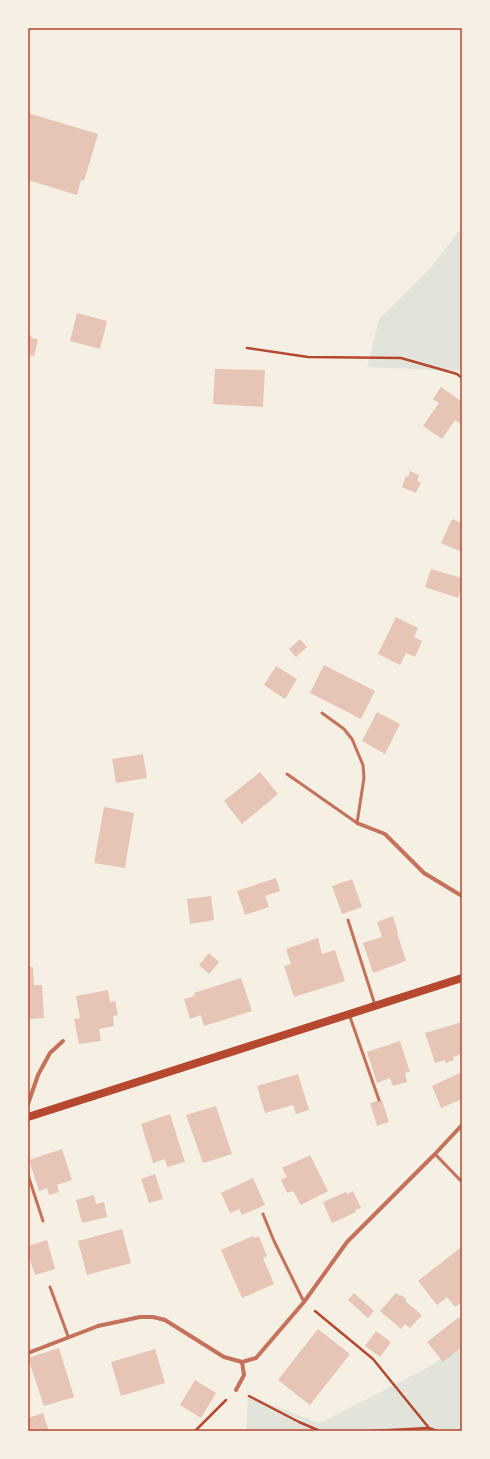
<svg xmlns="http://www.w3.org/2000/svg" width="490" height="1459" viewBox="0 0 490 1459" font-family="'Asap Condensed',sans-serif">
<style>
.green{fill:#e2e4dc}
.building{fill:#e6c5b7}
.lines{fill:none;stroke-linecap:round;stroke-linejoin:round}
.path{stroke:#b5482f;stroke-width:2.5}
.service{stroke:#c5725c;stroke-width:3}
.minor{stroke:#c5725c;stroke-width:4}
.secondary{stroke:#b5482f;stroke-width:8}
.neatline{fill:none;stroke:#b5482f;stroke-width:1.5}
</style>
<rect width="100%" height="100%" fill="#f6efe4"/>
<g class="green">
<polygon points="462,227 462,371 367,367 379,319 432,266"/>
<polygon points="462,1343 462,1431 246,1431 248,1396 320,1423 429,1367"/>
</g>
<g class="building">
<polygon points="28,113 98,134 84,181 81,180 77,195 28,180"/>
<polygon points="77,313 107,321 100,349 70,341"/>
<polygon points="28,335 32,336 31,338 38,339 34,356 28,355"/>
<polygon points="215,369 265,370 263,407 213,404"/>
<polygon points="441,387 462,402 462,425 455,420 442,439 423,426 439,403 433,399"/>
<polygon points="410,471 419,475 417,481 421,482 416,493 402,487 406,476 408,477"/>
<polygon points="452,519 462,523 462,552 441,543"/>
<polygon points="431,569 462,578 462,586 458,598 425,587"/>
<polygon points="396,617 418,628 414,637 422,641 415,657 406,653 400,665 378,654"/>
<polygon points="300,639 307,647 296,657 289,649"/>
<polygon points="324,665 375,691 361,719 310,693"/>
<polygon points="276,666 297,679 285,699 264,685"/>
<polygon points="377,712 400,724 385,754 362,741"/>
<polygon points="143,754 147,778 116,783 112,759"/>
<polygon points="260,772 278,794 242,824 224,801"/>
<polygon points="104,807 134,813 125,868 94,863"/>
<polygon points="276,878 280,891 265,896 269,907 245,915 237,891"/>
<polygon points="352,879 362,907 342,914 332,886"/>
<polygon points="211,896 214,920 190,924 187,899"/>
<polygon points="393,916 398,933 397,933 406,961 373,973 363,943 382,937 377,922"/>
<polygon points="318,938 322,954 335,950 345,981 294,997 284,966 291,964 286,949"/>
<polygon points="209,953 219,962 209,974 199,965"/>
<polygon points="28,967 33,967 34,985 42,985 44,1018 28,1019"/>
<polygon points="241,978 252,1011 204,1026 201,1015 190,1019 184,999 195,996 194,993"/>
<polygon points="108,990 110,1002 115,1001 118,1015 113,1016 114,1026 99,1029 101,1041 79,1044 74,1019 80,1018 76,996"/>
<polygon points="462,1022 462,1054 453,1057 454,1060 446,1063 445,1060 435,1063 425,1033"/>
<polygon points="400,1041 410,1072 405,1073 407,1082 393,1086 390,1078 377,1083 367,1052"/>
<polygon points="460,1073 462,1078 462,1099 441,1108 432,1086"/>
<polygon points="298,1074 309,1110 296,1114 293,1105 265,1113 257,1086"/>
<polygon points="382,1100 389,1122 377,1126 370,1103"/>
<polygon points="216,1106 232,1154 203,1163 186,1115"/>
<polygon points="170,1114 185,1162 167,1167 165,1159 153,1163 141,1124"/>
<polygon points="62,1149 72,1180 57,1185 59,1192 49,1195 47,1188 39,1191 29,1160"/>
<polygon points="310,1155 328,1191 301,1205 293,1191 287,1193 281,1180 287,1177 282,1168"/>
<polygon points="155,1174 163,1199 149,1203 141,1179"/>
<polygon points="253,1178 265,1205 242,1215 239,1209 230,1213 221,1193"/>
<polygon points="353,1191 361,1208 355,1210 356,1212 332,1223 323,1202 346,1192 348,1194"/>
<polygon points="94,1195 96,1204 104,1202 107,1217 82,1223 76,1200"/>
<polygon points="122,1229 131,1263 87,1275 78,1241"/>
<polygon points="253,1236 254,1238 259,1236 267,1256 263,1258 274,1284 242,1298 221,1250"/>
<polygon points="47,1240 55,1269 35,1275 28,1253 28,1246"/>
<polygon points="460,1248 462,1251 462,1302 455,1307 447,1297 437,1305 418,1281"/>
<polygon points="354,1293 374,1311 368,1318 348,1300"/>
<polygon points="396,1293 400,1296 401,1295 407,1300 405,1301 422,1315 410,1328 405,1324 401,1329 380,1311"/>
<polygon points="459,1317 462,1321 462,1347 443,1362 427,1342"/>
<polygon points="318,1329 350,1354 310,1405 278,1380"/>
<polygon points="376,1331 391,1342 380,1357 365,1346"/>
<polygon points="59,1348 74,1397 44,1406 28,1358"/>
<polygon points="155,1349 165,1383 121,1396 111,1362"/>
<polygon points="195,1380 216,1393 201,1418 180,1405"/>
<polygon points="43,1413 49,1431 28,1431 28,1418"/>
</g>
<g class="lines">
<g class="path">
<polyline points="247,348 308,357 401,358 457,374 462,378"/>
<polyline points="315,1311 373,1359 429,1428 437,1431"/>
<polyline points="249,1396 299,1422 320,1431"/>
<polyline points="195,1431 226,1400"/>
<polyline points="371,1431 428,1428"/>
</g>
<g class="service">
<polyline points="287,774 357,823 364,778 363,765 352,739 344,729 322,713"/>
<polyline points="348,920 375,1005"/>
<polyline points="349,1014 379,1100"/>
<polyline points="435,1154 462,1182"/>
<polyline points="28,1175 43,1221"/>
<polyline points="263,1214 274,1241 304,1302"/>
<polyline points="50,1287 68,1336"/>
</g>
<g class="minor">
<polyline points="357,823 385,834 424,873 462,896"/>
<polyline points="28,1104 38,1075 50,1053 63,1041"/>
<polyline points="28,1353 98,1326 140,1317 153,1317 165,1320 224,1357 242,1362 256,1358 304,1302 347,1242 435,1154 462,1125"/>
<polyline points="236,1390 244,1375 242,1362"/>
</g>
<polyline class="secondary" points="28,1117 462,978"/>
</g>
<rect width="490" height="1459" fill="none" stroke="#f6efe4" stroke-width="58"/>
<rect x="29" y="29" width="432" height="1401" class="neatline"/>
</svg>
